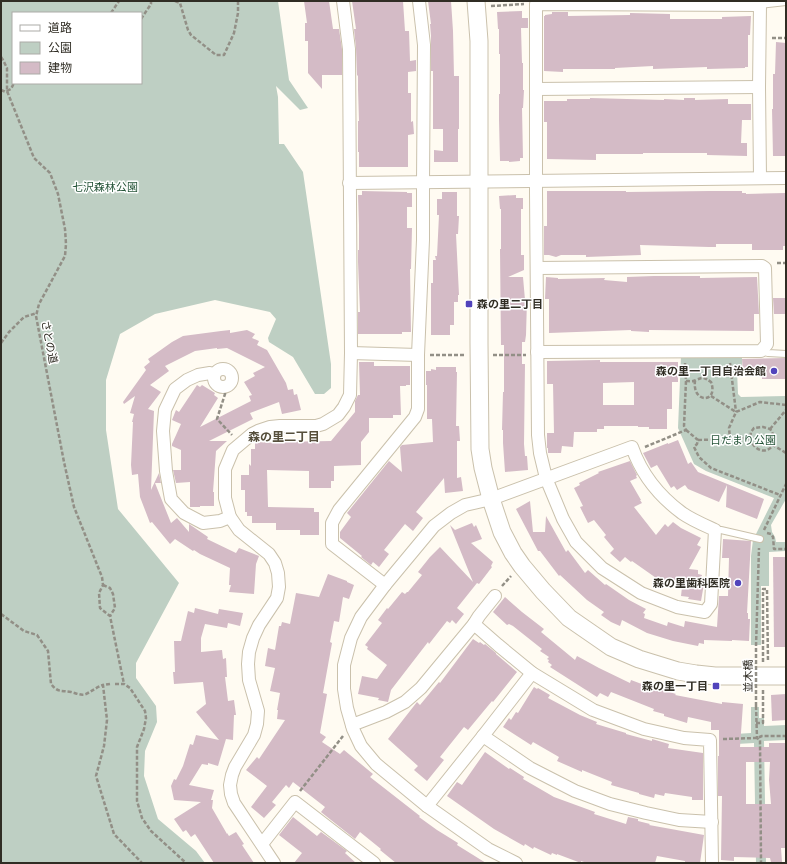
<svg xmlns="http://www.w3.org/2000/svg" width="787" height="864" viewBox="0 0 787 864" font-family="Figtree,'Noto Sans JP',sans-serif">
<style>
.green{fill:#becfc3;fill-rule:evenodd}
.building{fill:#d4bbc6;fill-rule:evenodd}
.lines{fill:none;stroke-linecap:round;stroke-linejoin:round}
.lane-casing{stroke:#cac1ac;stroke-width:8}
.street-casing{stroke:#cac1ac;stroke-width:14}
.secondary-casing{stroke:#cac1ac;stroke-width:19}
.path{stroke:#928f86;stroke-width:2.5;stroke-dasharray:4 2;stroke-linecap:butt}
.lane{stroke:#fff;stroke-width:6}
.street{stroke:#fff;stroke-width:12}
.secondary{stroke:#fff;stroke-width:17}
.path-bridge{stroke:#928f86;stroke-width:2.5;stroke-dasharray:4 2;stroke-linecap:butt}
.poi-dot{fill:#5143bb;stroke:#fff;stroke-width:1.5}
.labels{text-anchor:middle;dominant-baseline:central;stroke-width:3;stroke-linejoin:round;paint-order:stroke}
.park-label{font-size:11px;fill:#245337;stroke:#fff}
.poi-label{font-size:11px;font-weight:bold;fill:#302d24;stroke:#fff;text-anchor:end}
.street-label{font-size:11px;fill:#302d24;stroke:#fff}
.neighbourhood-label{font-size:12px;font-weight:bold;fill:#564f3c;stroke:#fff}
</style>
<rect width="100%" height="100%" fill="#fffbf2"/>
<g class="green">
<path d="M1,1H278L289,80L308,108L300,110L276,86L278,97L279,144H284L303,172L331,364V388L324,394H315L293,357L269,342L268,338L276,319L270,312L215,300L155,314L120,334L106,380V430L118,509L179,583L136,663V678L156,706L157,722L145,751L144,776L158,819L196,851L205,863H1ZM13,13H141V83H13Z"/>
<polygon points="681,356 742,357 742,370 737,370 738,394 741,397 786,396 786,499 771,525 772,532 775,537 776,542 786,542 786,551 769,552 769,586 761,586 761,645 751,645 751,556 753,540 774,498 706,471 694,464 678,428"/>
<polygon points="751,707 759,707 759,718 764,718 764,726 786,725 786,740 764,741 766,863 756,863 754,743 719,745 719,735 751,733"/>
</g>
<g class="building">
<polygon points="304,1 329,1 333,29 339,29 342,49 342,75 322,75 322,89 308,73 308,41 305,41 305,23 307,23"/>
<polygon points="352,1 403,1 405,31 409,31 410,61 416,60 416,71 408,72 408,93 411,93 411,122 413,121 414,134 408,135 408,167 359,167 359,152 358,152 358,121 359,121 358,89 358,76 357,75 356,48 354,29 356,29"/>
<polygon points="428,1 451,1 453,31 454,76 459,76 459,129 458,129 458,162 434,162 434,150 443,151 443,129 433,129 433,71 431,71 431,36 430,24 431,24"/>
<polygon points="522,11 522,18 528,18 528,28 521,28 522,63 523,63 523,90 524,90 523,108 522,108 523,158 520,158 520,161 509,162 509,161 500,161 499,120 499,94 500,94 500,54 499,54 499,29 498,29 497,12"/>
<polygon points="552,12 568,12 568,16 630,15 630,13 670,14 670,19 722,19 722,17 751,16 750,35 748,35 748,67 745,67 745,68 707,69 707,67 653,69 653,66 615,68 615,69 563,69 563,72 544,71 544,16 545,16 545,15 552,14"/>
<polygon points="776,42 786,43 786,156 773,156 772,109 773,109 773,74 775,74"/>
<polygon points="590,98 664,100 664,99 684,100 684,98 695,98 695,100 728,99 728,104 751,104 751,120 742,120 741,143 747,143 747,156 707,155 707,153 643,153 643,154 596,154 596,160 547,159 547,122 544,122 544,101 567,101 567,99 590,99"/>
<polygon points="362,191 407,192 407,193 412,193 412,207 407,207 407,228 412,228 411,269 410,269 411,332 402,332 402,334 358,334 358,312 360,312 358,262 358,250 359,250 359,225 358,195 362,195"/>
<polygon points="547,191 626,191 626,192 710,191 742,191 742,193 746,193 746,194 786,193 786,246 783,246 783,250 752,250 752,244 716,244 716,247 709,247 640,245 641,255 586,257 586,255 561,255 556,257 549,255 544,255 544,226 547,226"/>
<polygon points="442,192 457,192 457,216 459,216 458,234 456,234 459,295 458,295 458,302 454,302 454,325 450,325 450,335 431,335 431,283 433,283 433,260 436,260 435,256 437,256 439,215 437,215 437,199 442,199"/>
<polygon points="516,195 516,198 523,198 523,209 521,209 521,255 524,255 524,270 508,277 523,277 525,300 527,300 526,335 525,342 522,342 522,364 525,364 524,444 525,456 527,456 528,470 505,472 503,443 503,430 502,430 503,392 504,392 504,345 501,345 500,249 501,249 501,209 500,209 499,196"/>
<polygon points="654,276 700,276 700,278 757,277 759,314 754,314 754,331 649,330 649,332 631,331 631,330 549,333 549,299 545,299 546,277 558,278 558,279 605,278 604,280 627,282 627,277"/>
<polygon points="773,298 786,298 786,314 774,314"/>
<polygon points="230,330 230,333 247,330 255,334 252,338 259,341 257,345 267,350 286,383 288,390 293,389 294,395 297,394 301,410 282,414 279,402 250,413 253,419 209,441 227,441 216,451 213,492 214,492 214,506 200,506 200,507 190,507 190,482 176,483 173,470 181,470 181,450 172,446 172,444 181,424 172,420 176,410 179,412 197,385 200,387 202,385 215,393 214,395 218,398 200,427 251,401 249,396 252,395 244,382 255,376 253,373 265,367 227,348 217,349 217,348 195,351 165,366 169,371 150,385 161,392 148,409 154,411 151,490 159,473 161,483 155,483 171,523 177,518 189,532 189,524 208,537 207,539 236,553 239,548 259,556 256,564 254,594 229,592 231,585 229,585 230,568 200,554 194,550 193,551 175,539 170,544 152,522 150,523 140,497 138,474 132,475 131,465 133,422 132,422 134,414 130,413 135,396 124,404 123,402 146,370 144,367 150,362 148,359 172,342 183,336 221,331"/>
<polygon points="786,358 786,379 762,379 762,373 743,374 742,359"/>
<path d="M600,360V362H678V382H672V409H667V429H649V427H638V426H604V429H597V432H574L573,447L562,446L561,453H548V448H547V433H554L553,384H547V361ZM634,382V405H603V383Z"/>
<polygon points="359,362 374,362 374,366 410,366 410,385 406,385 406,386 400,386 401,415 393,415 393,418 369,418 369,432 361,442 361,465 334,466 334,481 331,481 331,488 309,488 309,471 267,470 268,507 314,508 314,512 319,512 319,535 300,535 300,530 276,530 276,523 252,523 252,516 247,516 247,512 245,512 245,490 241,490 241,475 249,475 249,464 251,466 251,449 255,449 255,442 277,443 277,442 331,441 355,412 355,401 358,395 360,395"/>
<polygon points="436,367 456,367 456,372 457,372 456,426 459,426 460,441 457,441 457,478 461,477 463,491 445,493 444,478 416,512 423,518 413,531 405,524 384,550 389,554 379,567 373,562 371,565 361,557 362,556 340,538 340,532 351,517 347,513 389,461 402,472 400,447 402,445 433,442 432,419 427,419 427,385 426,385 426,371 431,371 431,369 436,370"/>
<polygon points="678,440 688,464 691,462 698,472 764,499 757,519 726,507 727,485 719,502 688,489 685,485 677,490 674,486 671,488 657,465 651,468 643,453 668,443 668,444"/>
<polygon points="630,461 637,475 636,476 637,478 630,481 641,500 640,500 642,503 634,507 656,535 665,524 668,527 673,522 681,528 701,538 697,545 701,547 689,569 698,570 698,574 702,575 701,578 705,578 701,601 688,599 689,597 681,596 682,587 659,580 632,561 631,562 625,557 620,562 610,553 614,549 604,537 606,535 594,520 588,523 580,507 583,506 574,488 580,485 579,483 599,473 598,472"/>
<polygon points="530,501 533,532 545,532 546,516 566,552 568,550 585,573 588,570 605,585 606,584 629,600 646,609 643,613 645,614 644,618 667,626 668,622 684,627 685,621 717,627 719,596 728,596 729,558 722,558 723,539 751,541 747,613 748,613 748,619 750,619 749,641 732,640 732,641 704,640 704,644 699,643 698,646 673,641 647,633 622,620 620,626 611,622 601,615 604,612 587,600 560,575 559,576 540,551 538,551 516,509"/>
<polygon points="472,523 474,527 476,525 482,539 471,543 493,562 491,566 492,567 479,584 477,583 457,608 464,614 456,624 452,620 450,623 447,621 429,644 428,642 391,690 388,702 378,700 379,698 358,694 362,676 377,679 387,665 367,649 368,647 365,645 382,623 378,620 387,608 388,609 402,592 405,594 407,592 408,592 422,575 418,572 430,557 440,547 473,582 450,525 455,530"/>
<polygon points="773,557 786,557 786,647 774,647"/>
<polygon points="328,574 347,581 347,582 354,585 349,599 343,597 339,622 334,621 330,642 332,643 323,693 327,694 320,733 326,737 322,742 340,754 344,750 373,774 370,777 420,816 419,817 437,830 458,843 457,845 486,863 396,863 380,850 381,849 360,832 355,839 331,820 321,812 325,807 293,782 289,788 286,785 272,802 276,805 264,818 251,807 267,786 246,770 257,757 259,759 285,720 277,719 278,710 277,710 280,693 270,691 275,668 265,666 268,648 275,650 279,626 281,626 282,622 290,624 296,593 319,597"/>
<path d="M505,597L522,612L544,629L541,632L575,660L577,656L599,668L630,683L631,680L647,686V685L660,690V689L676,694L675,695L722,704V702L743,704L740,747H769V743H786V848H781L782,862H771L770,858L734,857V861L721,860L722,796H718V756H719V730H711V722L688,717L687,723L664,716V714L653,711L654,709L611,692L608,697L600,693L597,697L550,667L552,665L548,662L549,660L547,659L549,657L540,651L542,649L513,626L509,624L507,625L493,612ZM746,762H770L769,780L771,804H746Z"/>
<polygon points="195,608 218,614 219,609 243,613 240,626 228,623 227,628 205,624 201,638 201,652 222,650 223,659 226,658 227,677 225,677 228,701 234,700 236,715 234,715 233,740 226,739 218,766 208,763 208,765 202,764 189,785 214,790 211,800 213,800 212,808 227,834 227,833 229,836 236,832 244,844 242,845 254,863 214,863 195,834 191,837 186,830 183,832 174,819 201,802 174,800 171,786 174,779 176,780 183,766 190,744 193,745 196,735 219,740 196,712 206,704 203,682 174,684 173,672 175,672 174,641 181,641 188,611 194,613"/>
<polygon points="473,639 479,643 480,642 484,645 485,644 496,653 496,654 517,672 493,702 492,701 468,730 464,727 440,757 444,760 427,781 414,770 418,766 388,739 417,702 420,705 439,682 440,683"/>
<polygon points="534,687 537,689 538,688 550,695 548,698 580,715 597,722 596,724 626,733 626,734 652,741 652,739 669,744 668,748 703,753 703,800 692,800 692,797 665,793 664,796 655,794 654,798 639,794 639,793 611,785 612,782 582,770 582,772 557,761 559,757 533,742 531,745 503,727 509,718 511,720 516,712 518,713"/>
<polygon points="786,694 786,720 772,721 771,695"/>
<polygon points="485,752 509,769 510,768 524,777 523,779 554,797 595,812 594,814 626,824 628,817 638,819 638,821 650,824 649,825 704,835 700,863 685,863 685,861 657,856 655,863 587,863 581,861 581,863 557,854 557,855 552,853 551,855 534,847 533,849 525,844 524,846 494,829 447,796 457,782 462,785"/>
<polygon points="293,817 317,836 321,832 347,851 345,853 356,863 294,863 302,853 279,835"/>
</g>
<g class="lines">
<defs>
<g id="lane">
<polyline points="760,5 786,2"/>
<polyline points="761,351 768,353 786,354"/>
<polyline points="715,530 721,530 760,539"/>
</g>
<g id="street">
<polyline points="536,89 759,87"/>
<polyline points="349,183 786,178"/>
<polyline points="537,268 762,266 765,268 767,344 761,351 537,352"/>
<polyline points="351,353 418,355"/>
<circle cx="223" cy="378" r="9"/>
<polyline points="214,377 210,373 198,375 187,380 175,389 165,410 163,431 166,471 171,499 184,513 203,523 220,521 230,517"/>
<polyline points="385,585 332,544 332,523 339,510 415,417 418,409 418,355 423,240 423,182 424,45 419,1"/>
<polyline points="474,624 479,616 495,596"/>
<polyline points="352,725 386,712 405,702 421,688 474,624 498,645 532,673 593,710 644,729 684,738 710,740 712,863"/>
<polyline points="483,736 530,768 575,791 610,804 646,813 679,820 712,822"/>
<polyline points="427,806 483,736 532,673"/>
<polyline points="262,844 295,802 374,863"/>
<polyline points="274,863 234,803 231,794 230,785 232,775 235,767 254,735 257,724 258,711 249,680 248,664 249,652 253,638 259,625 277,598 279,587 278,573 275,563 269,554 239,530 230,517 225,498 225,469 233,450 252,434 258,431 270,427 280,426 316,426 323,424 338,415 344,407 350,395 351,353 349,49 343,1"/>
<path d="M516,863L488,849L427,806L376,764L361,746L353,729L347,708L344,689V665L351,638L361,617L385,585L434,526L451,513L465,505L491,499L632,447C641,473 659,496 682,513C692,520 704,525 715,530L711,604L705,612L677,607L641,593L602,568L576,542L563,519L546,478L540,453L538,435L536,192V4L760,5L759,87L760,178"/>
</g>
<polyline id="secondary" points="476,1 479,41 479,343 480,449 483,468 491,499 502,532 513,553 522,566 543,591 569,618 611,647 639,659 678,671 696,674 715,676 786,676"/>
</defs>
<use href="#lane" class="lane-casing"/>
<use href="#street" class="street-casing"/>
<use href="#secondary" class="secondary-casing"/>
<g class="path">
<polyline points="175,1 180,3 188,30 191,35 216,55 224,55 234,33 238,13 238,1"/>
<polyline points="491,6 524,4"/>
<polyline points="111,13 119,1"/>
<polyline points="141,19 151,4 151,1"/>
<polyline points="772,38 786,38"/>
<polyline points="1,57 3,60 7,68 7,91 34,158 50,173 58,194 65,229 66,244 65,256 39,304 36,316 64,462 74,507 102,577 103,585 99,593 100,608 110,616 124,684"/>
<polyline points="1,90 6,92 7,91"/>
<polyline points="7,91 11,89 14,83"/>
<polyline points="777,263 786,263"/>
<polyline points="1,343 9,332 24,317 37,313"/>
<polyline points="430,355 465,355"/>
<polyline points="493,355 526,355"/>
<polyline points="730,363 736,412"/>
<path d="M686,381C689,381 693,382 696,380C703,377 704,377 711,382C719,403 692,404 695,381"/>
<polyline points="225,387 225,394 217,419 232,435"/>
<polyline points="711,396 736,412"/>
<path d="M786,405L760,402L736,412L729,428L730,439L750,438L751,432L754,428L763,427L770,429C774,434 774,438 773,445L786,453"/>
<polyline points="770,429 786,410"/>
<polyline points="686,430 698,440 697,444 694,447 699,457 711,468 780,495"/>
<path d="M750,438C753,449 765,456 773,445"/>
<polyline points="698,440 730,439"/>
<polyline points="645,447 686,430 684,426 686,381 685,363"/>
<polyline points="764,530 786,484"/>
<polyline points="767,533 771,534 773,537 774,549 786,549"/>
<polyline points="103,585 110,588 113,594 115,608 110,616"/>
<polyline points="502,586 511,576"/>
<path d="M1,614L24,631L37,635L48,651L51,684C58,693 61,690 71,692C76,693 81,696 86,694C92,691 97,687 103,685"/>
<polyline points="756,646 759,548"/>
<polyline points="763,662 763,589 767,589 768,662"/>
<polyline points="110,684 103,685 107,720 104,746 96,776 114,834 142,863"/>
<polyline points="115,684 124,684 130,688 145,711 146,718 144,729 137,747 137,801 142,818 151,831 186,863"/>
<polyline points="756,706 757,738 760,740 761,863"/>
<polyline points="756,723 763,723 763,689"/>
<polyline points="723,739 757,738 762,736 786,736"/>
<polyline points="300,791 343,736"/>
</g>
<use href="#lane" class="lane"/>
<use href="#street" class="street"/>
<use href="#secondary" class="secondary"/>
<polyline class="path-bridge" points="756,706 756,646"/>
</g>
<g class="poi-dot">
<rect x="465" y="300" width="8" height="8" rx="2"/>
<circle cx="774" cy="371" r="4"/>
<circle cx="738" cy="583" r="4"/>
<rect x="712" y="682" width="8" height="8" rx="2"/>
</g>
<g class="labels">
<g class="park-label">
<text x="105" y="187">七沢森林公園</text>
<text x="743" y="440">日だまり公園</text>
</g>
<g class="poi-label">
<text x="477" y="304" text-anchor="start">森の里二丁目</text>
<text x="766" y="371">森の里一丁目自治会館</text>
<text x="730" y="583">森の里歯科医院</text>
<text x="708" y="686">森の里一丁目</text>
</g>
<g class="street-label">
<text transform="translate(49 342) rotate(79)">さとの道</text>
<text transform="translate(748 676) rotate(-90)">並木橋</text>
</g>
<g class="neighbourhood-label">
<text x="284" y="437">森の里二丁目</text>
</g>
</g>
<rect width="787" height="864" fill="none" stroke="#302d24" stroke-width="4"/>
<rect x="12" y="12" width="130" height="72" fill="#ffffff" stroke="#acaba7"/>
<rect x="20" y="25" width="20" height="6" fill="#ffffff" stroke="#acaba7"/>
<text x="48" y="32" font-size="12" fill="#302d24">道路</text>
<rect x="20" y="42" width="20" height="12" fill="#becfc3" stroke="#acaba7"/>
<text x="48" y="52" font-size="12" fill="#302d24">公園</text>
<rect x="20" y="62" width="20" height="12" fill="#d4bbc6" stroke="#acaba7"/>
<text x="48" y="72" font-size="12" fill="#302d24">建物</text>
</svg>
